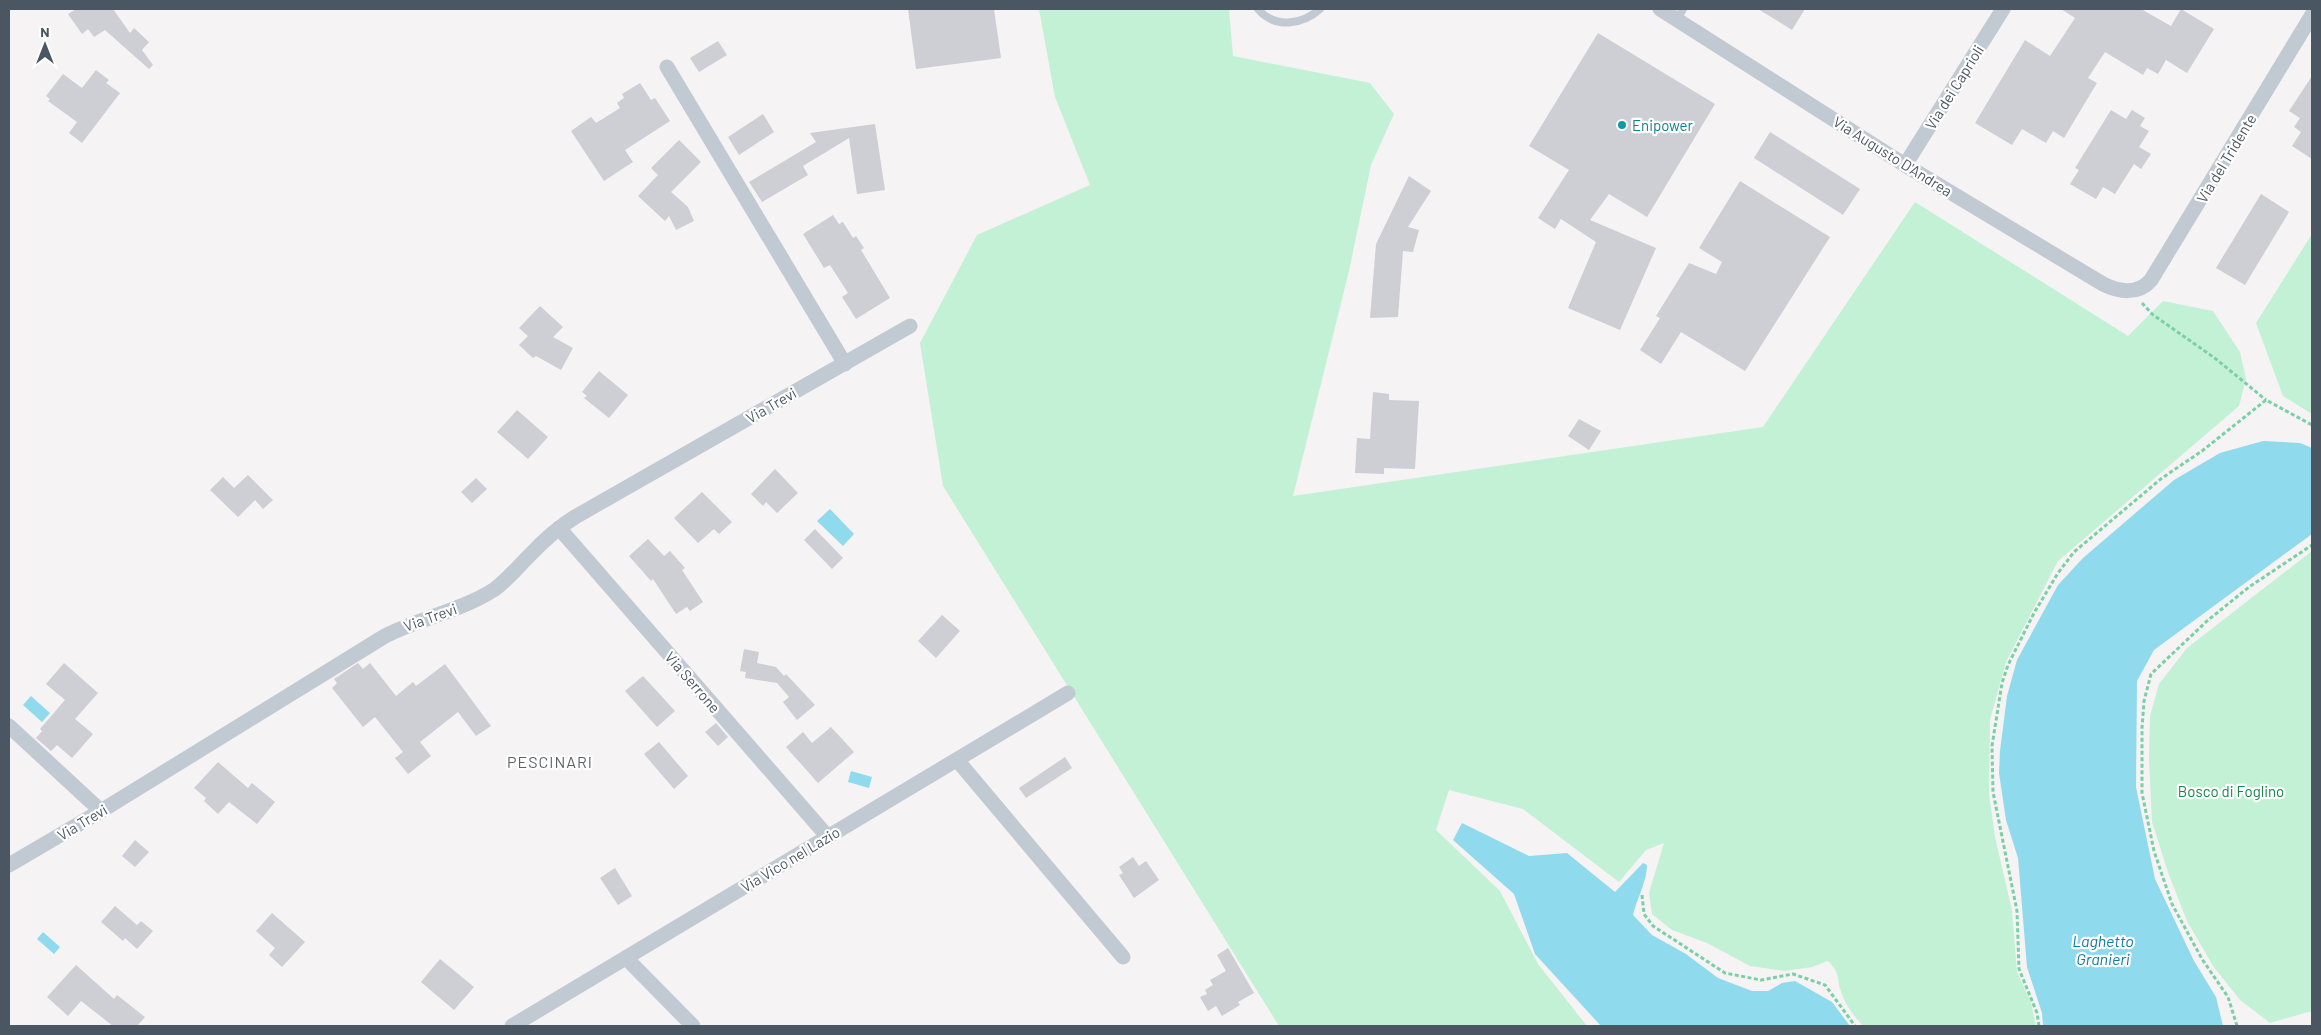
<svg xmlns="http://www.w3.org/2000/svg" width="2321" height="1035" viewBox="0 0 2321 1035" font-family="Barlow,sans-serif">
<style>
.green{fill:#c3f1d5}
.water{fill:#90daee}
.building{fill:#cdcfd5}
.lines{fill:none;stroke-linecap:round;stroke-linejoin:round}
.path{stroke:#7ad0a6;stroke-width:3;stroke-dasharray:4 2.5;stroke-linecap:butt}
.service{stroke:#c1cad2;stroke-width:8}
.minor{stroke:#c1cad2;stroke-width:15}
.culture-dot{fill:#0f9aa8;stroke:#fff;stroke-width:2}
.labels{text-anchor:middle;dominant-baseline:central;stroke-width:4.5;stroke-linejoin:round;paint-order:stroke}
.street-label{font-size:15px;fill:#4a5661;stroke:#fff}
.culture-label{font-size:15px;fill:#0d838f;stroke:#fff;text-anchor:start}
.park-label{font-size:15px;fill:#17864f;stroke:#fff}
.neighbourhood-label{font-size:16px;letter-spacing:1px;fill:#5f6368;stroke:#fff}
.water-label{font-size:16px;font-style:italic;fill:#0c7c9b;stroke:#fff}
</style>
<rect width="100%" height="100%" fill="#f5f3f3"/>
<g class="green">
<path d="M1039,9H1229L1233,56L1370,83L1394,114L1371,165L1349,271L1293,496L1763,427L1915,202L2128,336L2163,301L2213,311L2240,352L2246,379L2239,406L2058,561L2006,662L1990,720L1989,794L1995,837L2012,910L2017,972L2031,1003L2036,1026H1864C1854,1018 1844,1002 1840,989C1837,975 1839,972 1828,961L1812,967L1785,971L1750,966L1707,943L1672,930L1652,914L1649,893L1664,843L1646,850L1619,882L1523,809L1449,790L1436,830L1500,891L1538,964L1587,1026H1279L943,486L920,343L977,235L1090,185L1055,97Z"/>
<polygon points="2312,234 2312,414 2283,396 2256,323"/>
<polygon points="2312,551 2312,1011 2270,1023 2240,1000 2213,966 2187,921 2169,875 2152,822 2149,759 2150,716 2159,684 2187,648"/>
</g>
<g class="water">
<polygon points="2263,441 2300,443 2312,448 2312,534 2154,650 2137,681 2136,787 2155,879 2194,961 2216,997 2223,1026 2043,1026 2042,1013 2027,967 2018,858 2006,820 1999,773 2000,751 2007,696 2017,660 2058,585 2083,558 2174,480 2220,453"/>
<polygon points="830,509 854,534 843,546 817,521"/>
<polygon points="31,696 50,713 42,722 23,705"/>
<polygon points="851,771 872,777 869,788 848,782"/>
<path d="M1462,823L1529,856L1567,853L1615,892L1643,863L1647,865C1647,881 1637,898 1633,915L1652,935L1686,954L1718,978L1752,991H1768L1782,983L1795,981L1832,1002L1850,1026H1601L1535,954L1514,894L1453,840Z"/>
<polygon points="43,932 60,947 54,954 37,939"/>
</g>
<g class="building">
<polygon points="76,9 113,9 130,33 134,28 149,42 142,50 153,65 149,69 105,30 94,37 88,29 82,34 68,14"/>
<polygon points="908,9 994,9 1001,58 916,69"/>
<polygon points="1758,9 1805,9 1792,30"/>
<polygon points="2061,9 2141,9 2171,26 2181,9 2214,29 2187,73 2166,60 2158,74 2147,68 2143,75 2105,52 2088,78 2097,83 2064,138 2053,131 2046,143 2022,129 2012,145 1975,123 2025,40 2050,56 2075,18"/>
<polygon points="1598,33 1715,104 1647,217 1609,194 1590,220 1656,248 1620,330 1568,308 1596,242 1561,219 1555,229 1538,218 1569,170 1529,146"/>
<polygon points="718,41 727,55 699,72 690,58"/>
<polygon points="96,70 109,80 106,83 120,93 82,143 69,133 77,122 48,101 50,99 46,96 63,74 82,88"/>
<polygon points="2312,76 2312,159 2292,146 2301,132 2294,127 2300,118 2289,111"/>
<polygon points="640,83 651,100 655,98 670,121 625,150 633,162 604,181 571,131 591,117 596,123 620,108 617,103 624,98 622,94"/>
<polygon points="2111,110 2126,119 2132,110 2145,118 2140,126 2149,131 2139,147 2151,154 2141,169 2134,164 2115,194 2103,187 2096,199 2070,184 2079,170 2075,168"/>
<polygon points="763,114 774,132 739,155 728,137"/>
<polygon points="875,124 885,190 857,194 849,138 803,166 808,175 762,202 749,182 816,142 810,133"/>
<polygon points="1770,132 1860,189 1843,215 1754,158"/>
<polygon points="679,140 701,162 671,192 688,207 694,221 676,230 669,216 665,221 638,196 658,175 651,168"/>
<polygon points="1409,176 1431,191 1408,227 1419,230 1413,252 1403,251 1398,317 1370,318 1376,244"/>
<polygon points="1740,181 1830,237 1745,371 1681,332 1661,364 1640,350 1660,318 1656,316 1689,263 1716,274 1722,262 1699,248"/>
<polygon points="2261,194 2289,212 2245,285 2216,268"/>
<polygon points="833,215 839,224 843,222 853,238 856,236 864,248 861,250 890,298 856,319 842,297 848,293 830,265 824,268 803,234"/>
<polygon points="540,306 563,327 553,337 573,348 561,370 536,356 533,358 519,345 528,336 519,328"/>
<polygon points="599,371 628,395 609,418 584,398 587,396 582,392"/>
<polygon points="1373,392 1389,394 1389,400 1419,401 1415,469 1384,468 1384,474 1355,473 1357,438 1370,439"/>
<polygon points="517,410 548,437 528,459 497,432"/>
<polygon points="1579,419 1601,431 1589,450 1568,436"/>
<polygon points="775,469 798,493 777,513 766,502 763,506 751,494"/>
<polygon points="248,475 273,500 263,509 255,500 238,517 210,490 223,477 234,488"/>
<polygon points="476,478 487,489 472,503 461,492"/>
<polygon points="702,492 732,522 719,534 714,529 698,543 674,518"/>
<polygon points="815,529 843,558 832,569 804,540"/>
<polygon points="648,539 664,556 670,551 685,568 682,570 703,602 690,611 687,607 676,614 653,579 651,581 629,556"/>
<polygon points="942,615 960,631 936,658 918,641"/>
<polygon points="744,649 759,652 757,663 776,667 784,676 786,674 815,705 797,720 783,702 789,697 777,683 745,678 746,672 740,671"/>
<polygon points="64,663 98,693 75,719 93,734 72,758 57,745 51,751 36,738 42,731 40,729 65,700 46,684"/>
<polygon points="358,663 363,669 370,663 396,696 413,682 416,686 445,664 491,726 476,736 458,712 420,742 431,756 408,774 395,758 403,752 375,717 363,727 332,688 337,683 334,679"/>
<polygon points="643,676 675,711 657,727 625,691"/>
<polygon points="716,723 728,737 718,746 705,732"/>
<polygon points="831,727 854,752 818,783 786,747 803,732 812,743"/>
<polygon points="659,742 688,776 674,789 644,754"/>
<polygon points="1065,757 1072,768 1026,798 1019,788"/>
<polygon points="218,762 248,788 252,783 275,802 257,824 229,802 218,814 204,801 206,798 194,788"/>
<polygon points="135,840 149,852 135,867 122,856"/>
<polygon points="1133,857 1139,866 1146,861 1159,880 1134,898 1119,875 1123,873 1119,867"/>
<polygon points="615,868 632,896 618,905 600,878"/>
<polygon points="115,906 137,925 141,921 153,931 137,949 125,938 123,941 101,922"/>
<polygon points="272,913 305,942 282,967 269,955 275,948 256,931"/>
<polygon points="1228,948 1254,993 1238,1002 1240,1005 1222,1016 1216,1006 1208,1011 1200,997 1207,994 1205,990 1213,985 1210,980 1226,971 1217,955"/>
<polygon points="440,959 474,987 454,1010 421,982"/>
<polygon points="76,965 114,999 117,995 145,1017 137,1026 113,1026 81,1001 68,1016 47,997"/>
</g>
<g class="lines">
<g class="path">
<polyline points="2142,303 2152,314 2216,359 2266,400"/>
<polyline points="1642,895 1644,914 1653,926 1725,973 1761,980 1793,974 1825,985 1855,1026"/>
<polyline points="2039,1026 2037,1013 2019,969 2017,911 1993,792 1992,746 2002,683 2008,665 2034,613 2058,573 2074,552 2162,478 2202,451 2266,400 2312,425"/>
<polyline points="2237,1026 2228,997 2202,959 2172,904 2154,851 2142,793 2142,728 2144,701 2151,674 2207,621 2249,587 2312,545"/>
</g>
<g class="service">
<path d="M1258,9C1275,29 1302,25 1320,9"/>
<polyline points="1677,20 1683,9"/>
</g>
<g class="minor">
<path d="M1660,9L1905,165L2103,284C2119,292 2138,295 2151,280L2312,15"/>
<polyline points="667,67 845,364"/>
<polyline points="1905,165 2003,9"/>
<polyline points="559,528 828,837"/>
<polyline points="9,726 101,811"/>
<polyline points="957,760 1123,957"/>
<path d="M9,865L101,811L385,636C420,618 461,611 495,589C507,580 517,568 528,557C542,542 557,528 575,517L910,326"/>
<polyline points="626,958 693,1026"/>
<polyline points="512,1026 1068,693"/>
</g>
</g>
<circle class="culture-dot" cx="1622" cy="125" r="5"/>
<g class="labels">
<g class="street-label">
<text transform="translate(1954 87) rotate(-58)">Via dei Caprioli</text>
<text transform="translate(1893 156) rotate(32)">Via Augusto D'Andrea</text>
<text transform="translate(2226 158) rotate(-59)">Via del Tridente</text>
<text transform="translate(771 405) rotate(-30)">Via Trevi</text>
<text transform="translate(430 617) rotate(-20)">Via Trevi</text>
<text transform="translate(693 682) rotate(49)">Via Serrone</text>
<text transform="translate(82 822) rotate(-31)">Via Trevi</text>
<text transform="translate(790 859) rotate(-31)">Via Vico nel Lazio</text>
</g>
<g class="culture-label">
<text x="1632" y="125">Enipower</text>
</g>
<g class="park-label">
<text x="2231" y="791">Bosco di Foglino</text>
</g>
<g class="neighbourhood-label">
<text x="550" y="761">PESCINARI</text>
</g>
<g class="water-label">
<text x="2103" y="940">Laghetto<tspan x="2103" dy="18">Granieri</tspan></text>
</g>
</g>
<rect width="2321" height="1035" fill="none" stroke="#4a5661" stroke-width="20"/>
<g transform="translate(45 45)" stroke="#ffffff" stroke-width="4" paint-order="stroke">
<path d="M0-4L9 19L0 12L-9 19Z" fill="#4a5661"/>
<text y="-8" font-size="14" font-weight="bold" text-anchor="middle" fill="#4a5661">N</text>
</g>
</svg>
